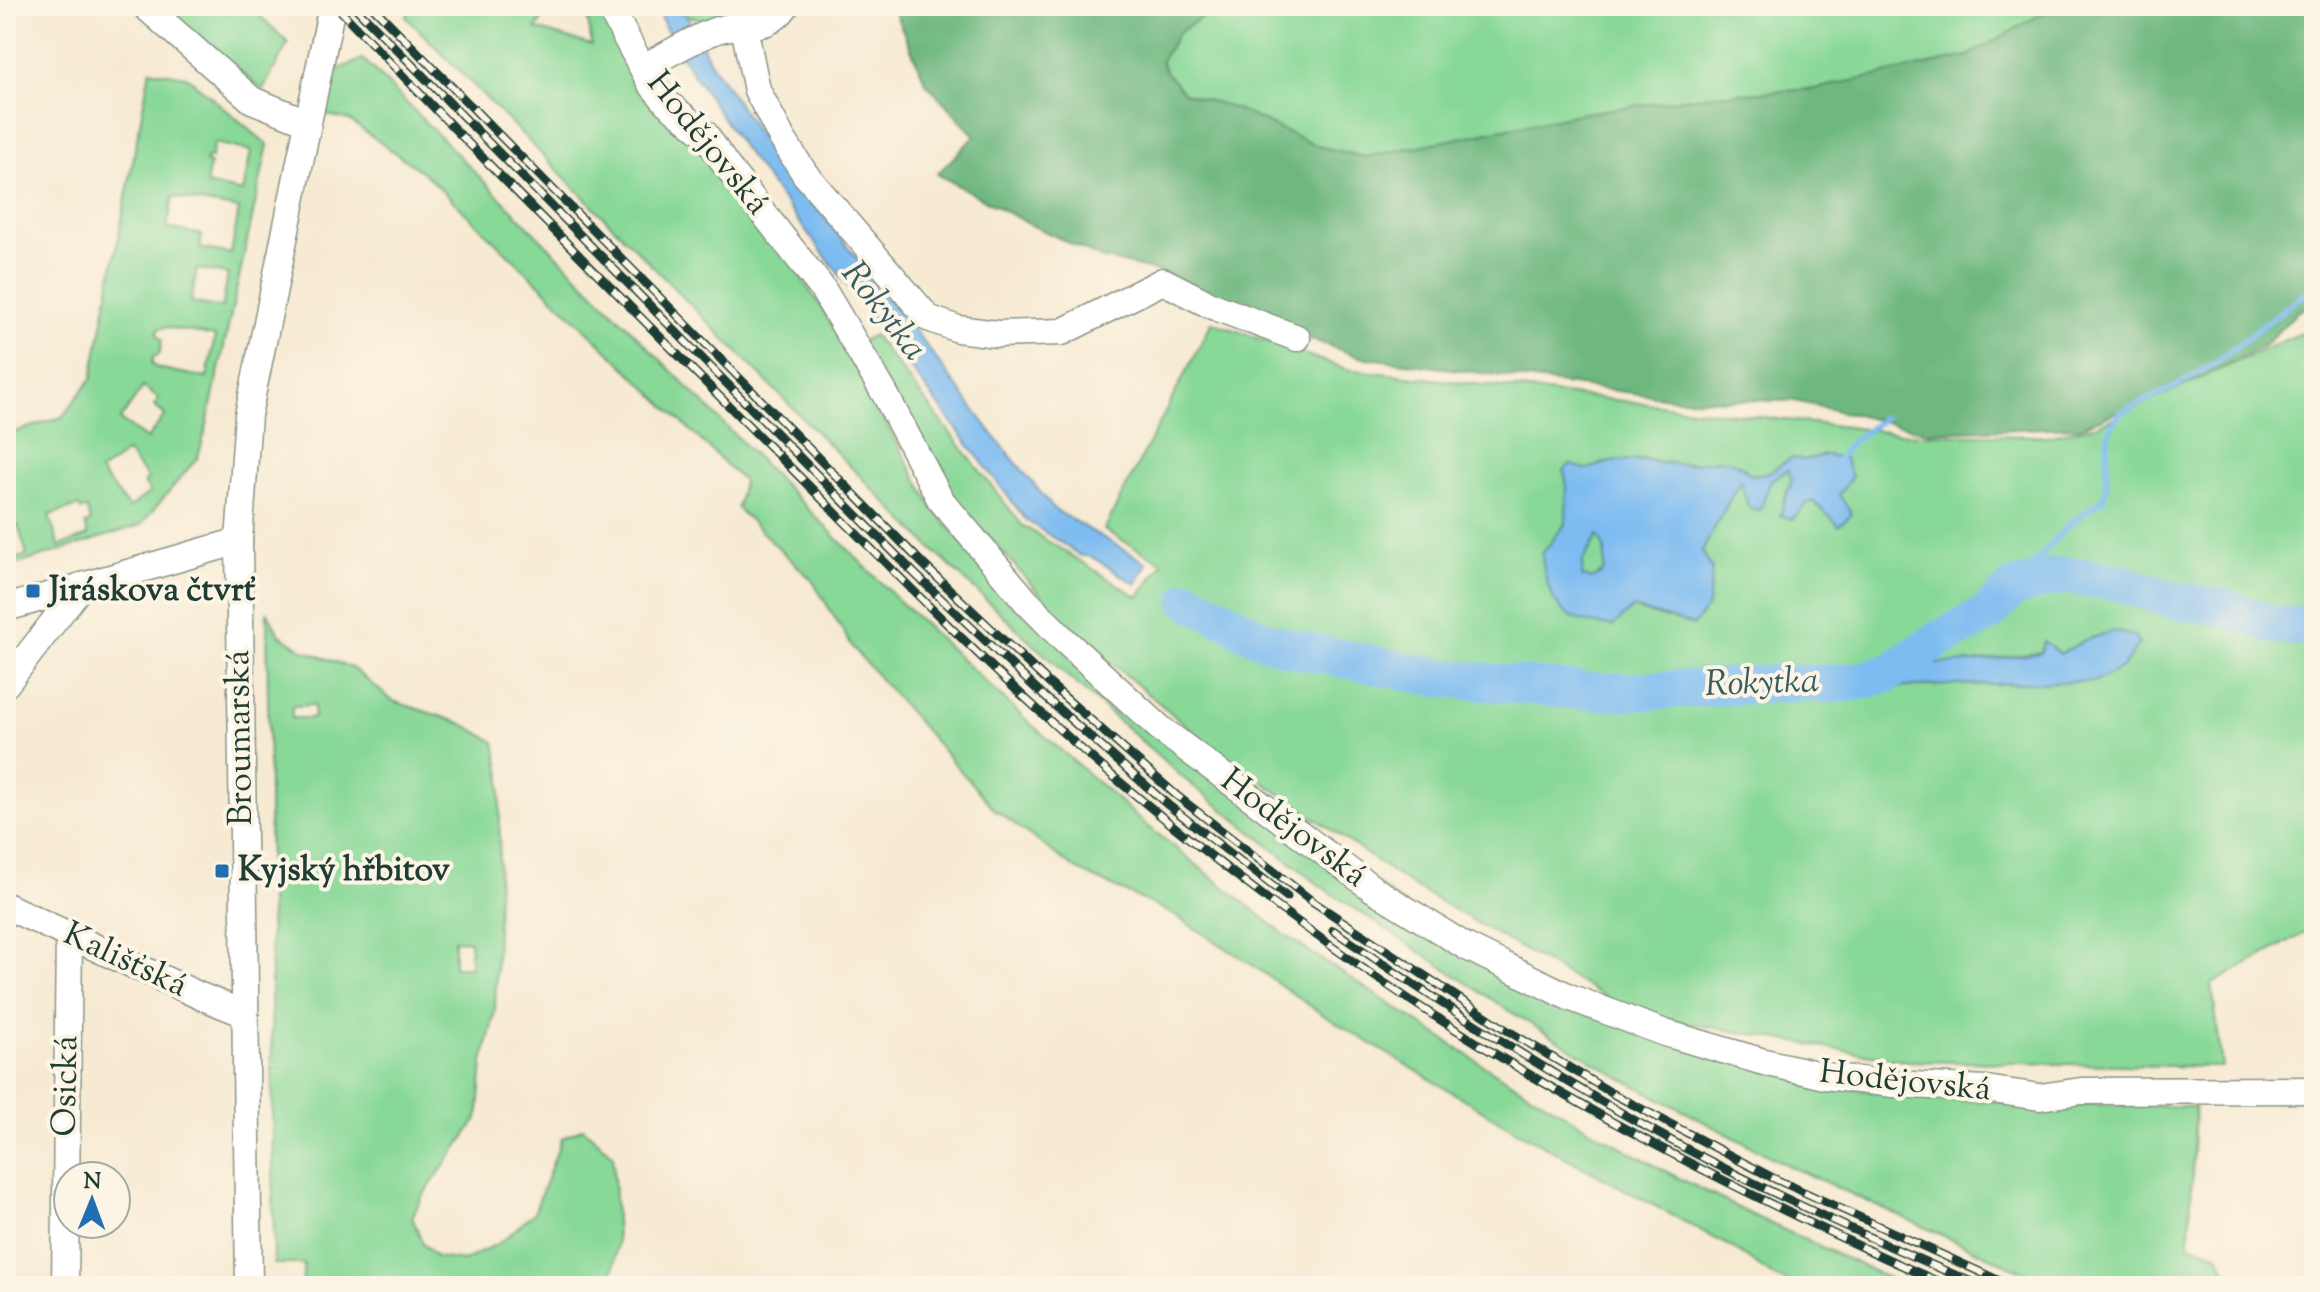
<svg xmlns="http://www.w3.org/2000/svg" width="2320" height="1292" viewBox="0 0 2320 1292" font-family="'Sorts Mill Goudy',serif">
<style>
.green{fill:#88d898;stroke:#548a66;stroke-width:2;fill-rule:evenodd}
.forest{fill:#6eb880;stroke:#467a5a;stroke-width:2}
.water{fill:#7dbcf1;stroke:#4e7c92;stroke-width:2;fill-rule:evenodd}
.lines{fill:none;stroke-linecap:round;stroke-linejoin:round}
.stream{stroke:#7dbcf1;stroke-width:6}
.river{stroke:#7dbcf1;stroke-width:38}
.minor-casing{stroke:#8b9484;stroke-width:29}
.minor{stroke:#fff;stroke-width:26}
.rail-casing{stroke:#1f3d34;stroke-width:9}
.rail{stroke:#fcf5e5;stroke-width:6;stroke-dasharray:18;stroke-linecap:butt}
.poi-dot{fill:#1f6fb2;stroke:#fcf5e5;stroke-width:3}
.labels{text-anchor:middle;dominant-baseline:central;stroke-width:8;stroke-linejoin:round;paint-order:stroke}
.street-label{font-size:34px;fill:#1f3d34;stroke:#fcf5e5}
.poi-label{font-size:34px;font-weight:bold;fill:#1f3d34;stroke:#fcf5e5;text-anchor:start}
.water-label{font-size:36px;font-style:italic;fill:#365d63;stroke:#fcf5e5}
</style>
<rect width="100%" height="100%" fill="#fcf5e5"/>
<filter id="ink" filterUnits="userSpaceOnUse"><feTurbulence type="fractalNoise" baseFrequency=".0125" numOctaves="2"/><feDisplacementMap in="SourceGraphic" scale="16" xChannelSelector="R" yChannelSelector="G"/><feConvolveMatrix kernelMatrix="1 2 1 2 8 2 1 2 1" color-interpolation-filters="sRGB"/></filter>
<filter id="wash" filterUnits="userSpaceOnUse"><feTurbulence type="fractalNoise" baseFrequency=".006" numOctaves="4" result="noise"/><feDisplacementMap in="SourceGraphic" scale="32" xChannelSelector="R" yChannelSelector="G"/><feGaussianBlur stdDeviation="1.8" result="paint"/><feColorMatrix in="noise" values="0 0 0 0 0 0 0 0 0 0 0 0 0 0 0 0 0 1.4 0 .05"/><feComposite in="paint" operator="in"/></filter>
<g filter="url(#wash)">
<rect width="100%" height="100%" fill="#f7ead3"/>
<g class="green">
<polygon points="162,6 250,6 288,43 263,90"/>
<polygon points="413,6 550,6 536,29 592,45 587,15 606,10 645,82 781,249 821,306 933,508 1014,606 1486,967 1852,1089 1941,1100 2195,1107 2189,1244 2219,1255 2233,1286 2054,1286 1781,1162 1624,1080 1514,1014 1322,887 1187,781 1064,673 935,552 406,17"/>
<polygon points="678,6 778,6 712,21 682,15"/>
<polygon points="1231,6 2055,6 1968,56 1815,89 1714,95 1584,113 1365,157 1317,146 1239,110 1184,93 1165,72 1161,61 1178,33 1201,18"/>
<polygon points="363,59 893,595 1023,717 1149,827 1286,936 1483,1065 1594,1132 1671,1174 1754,1216 1905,1286 1799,1286 1776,1278 1733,1248 1520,1133 1323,1015 1248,962 1169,912 1077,870 994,809 853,648 812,580 737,508 743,481 425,174 349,120 323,114 337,70"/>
<path d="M150,70L186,76L268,145L206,429L198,457L141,525L6,568V562L27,555L18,525L6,528V435L62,417L92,378ZM214,143L251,151L243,192L206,184L210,164L206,163V158H211ZM173,197L239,209L231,254L200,248L202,235L167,228ZM197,269L228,274L222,308L191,302ZM165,327L215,336L207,378L157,368L152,364L153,357L159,355L162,340L157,335L158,329ZM143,387L159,399L154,406L165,415L147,439L120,420ZM127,452L148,479L144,483L150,492L129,508L100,472ZM79,506L81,510L87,509L91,522L85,524L88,536L59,546L49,515Z"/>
<path d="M1212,322L1346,369L1907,434L2046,436L2095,426L2314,327V927L2212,984L2222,1067L1905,1061L1635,1014L1411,885L1208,744L1071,629L951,494L860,342L874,335L1022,525L1138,597L1163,563L1104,530ZM1826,455L1844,458L1839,495L1827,512L1813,501L1806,503L1793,519L1783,502L1792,480L1789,470L1771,480H1740L1702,551L1712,570L1666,619L1633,608L1542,554L1566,523L1567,487L1564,472L1586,470L1604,463L1643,459L1676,464L1694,463L1751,475L1768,473L1791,459L1803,460ZM2085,640L2096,681L1916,686L1851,692L1836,677L1888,665L1904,658L1919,665L1974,662L2041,652L2044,642L2060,654Z"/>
<path d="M1599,535C1606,548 1606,558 1603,573L1591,579L1581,577L1583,560Z"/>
<path d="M267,611L279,634L303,650L352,668L393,701L461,723L495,742L501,776L495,1011L483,1062L479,1111L476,1121L422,1197L412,1217L423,1244L436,1257L464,1261L501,1242L534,1213L562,1138L583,1128L613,1155L617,1244L611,1286H302L304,1264H274ZM314,705V718H292V706ZM454,940L470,941V967H454Z"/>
</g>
<polygon class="forest" points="892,6 1231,6 1201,18 1178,33 1161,61 1166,72 1184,93 1239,110 1317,146 1365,157 1584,113 1714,95 1815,89 1968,56 2055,6 2314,6 2314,303 2297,312 2264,346 2200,378 2080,427 1929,432 1795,401 1678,399 1360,357 1250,317 1169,274 1101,258 1025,222 937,174 975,136 926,83"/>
<g class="water">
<polygon points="658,6 678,6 694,27 709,60 763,141 912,327 994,436 1055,510 1147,563 1136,584 1090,556 1081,556 1026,520 743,148 680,54 665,27"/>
<path d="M1826,455L1844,458L1852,476L1839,495L1852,514L1839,526L1813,501L1806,504L1792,519L1780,515L1792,480L1788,470L1771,480L1760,510L1749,508L1740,481L1702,551L1712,570L1708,606L1694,625L1633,608L1613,626C1562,623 1547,605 1542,554L1566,523L1567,487L1564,471L1570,464L1586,470C1626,454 1637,462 1677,464C1708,466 1726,448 1751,475L1768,473L1791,458L1804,460ZM1598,535C1607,547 1606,559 1603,573L1591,579L1582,577L1583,560Z"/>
<polygon points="2113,631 2134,636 2139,644 2122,668 2096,681 1916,686 1851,692 1836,677 1888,665 1904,658 1919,665 1974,662 2041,653 2044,641 2060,654 2085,640"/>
</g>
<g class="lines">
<g class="stream">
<polyline points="1839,457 1853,441 1884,418"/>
<polyline points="2012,589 2066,527 2103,499 2106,488 2107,441 2111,426 2120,413 2178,385 2215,363 2314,286"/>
</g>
<polyline class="river" points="1189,600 1260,638 1294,649 1436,677 1584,691 1627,692 1788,683 1832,684 1860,681 1889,673 1938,640 1988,614 2012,589 2052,577 2074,576 2118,582 2172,600 2224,608 2275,625 2294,627 2314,622"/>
</g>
</g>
<g filter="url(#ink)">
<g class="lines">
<defs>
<g id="minor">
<polyline points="145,6 252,100 307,122"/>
<polyline points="609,6 651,84 667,103 705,134 725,164 822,288 885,394 940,499 1025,600 1063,639 1162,730 1373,889 1465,946 1569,997 1665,1033 1764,1062 1825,1076 1894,1084 1986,1089 2040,1097 2081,1091 2314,1090"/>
<polyline points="744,27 757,90 782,138 805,174 928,318 958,329 997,334 1062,332 1163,281 1210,305 1297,338"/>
<path d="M643,67C668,55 692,39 717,30C744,20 765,35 786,6"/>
<polyline points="6,608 239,541"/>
<polyline points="6,684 81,586"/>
<polyline points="6,906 198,995 245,1014"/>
<polyline points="65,1286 69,935"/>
<polyline points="249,1286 239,541 248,415 332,6"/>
</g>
</defs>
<use href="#minor" class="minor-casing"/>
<use href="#minor" class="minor"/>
<defs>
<g id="rail">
<path d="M336,6C480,157 628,305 775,452C861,538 946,626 1036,708C1117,783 1205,853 1294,919C1496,1069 1719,1185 1948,1286"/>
<polyline points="354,6 913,572 1045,697 1168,805 1287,897"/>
<polyline points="372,6 923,564 1052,686 1176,795 1312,901 1505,1029 1615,1095 1773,1178 2011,1286"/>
<path d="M1333,930C1446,1008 1562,1082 1683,1147C1779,1198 1880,1242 1980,1286"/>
</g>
</defs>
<use href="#rail" class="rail-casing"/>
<use href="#rail" class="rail"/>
</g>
</g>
<g class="poi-dot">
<rect x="25" y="583" width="16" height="16" rx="4"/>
<rect x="214" y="863" width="16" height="16" rx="4"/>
</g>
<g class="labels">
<g class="street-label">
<text transform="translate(707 144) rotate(51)">Hodějovská</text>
<text transform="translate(241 738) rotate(-91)">Broumarská</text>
<text transform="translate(1293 829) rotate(37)">Hodějovská</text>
<text transform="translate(125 961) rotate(25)">Kališťská</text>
<text transform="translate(1905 1082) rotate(6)">Hodějovská</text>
<text transform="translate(67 1086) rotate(-89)">Osická</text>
</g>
<g class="poi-label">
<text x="49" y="591">Jiráskova čtvrť</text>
<text x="238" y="871">Kyjský hřbitov</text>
</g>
<g class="water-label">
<text transform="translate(883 312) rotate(52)">Rokytka</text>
<text transform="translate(1762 684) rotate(-2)">Rokytka</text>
</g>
</g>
<rect width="2320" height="1292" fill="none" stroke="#fcf5e5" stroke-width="32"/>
<g transform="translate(92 1200) rotate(1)"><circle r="38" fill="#fcf5e5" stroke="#a4ab9e" stroke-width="2"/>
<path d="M0-6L14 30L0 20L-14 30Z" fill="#1f6fb2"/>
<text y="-12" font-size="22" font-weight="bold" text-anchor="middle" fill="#1f3d34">N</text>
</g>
</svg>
